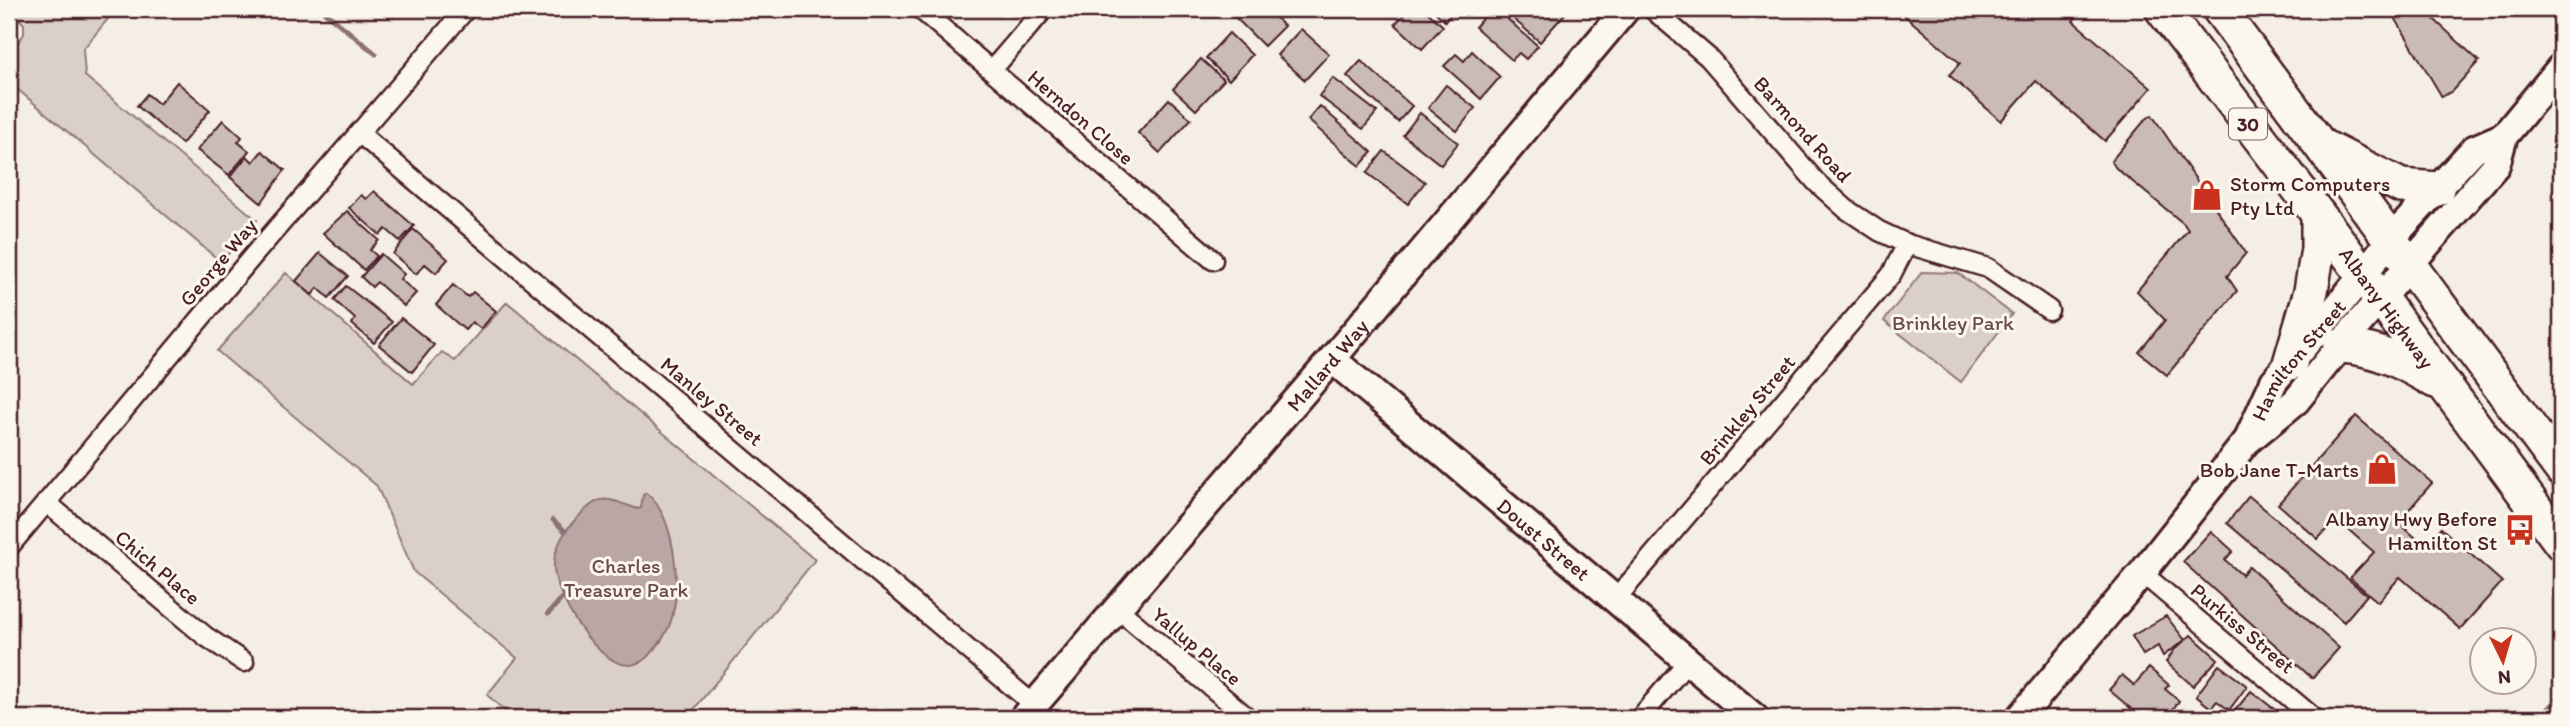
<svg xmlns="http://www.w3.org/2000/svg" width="2570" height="727" viewBox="0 0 2570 727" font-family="Itim,sans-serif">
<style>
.green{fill:#dbd0c9;stroke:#92787a;stroke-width:2}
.water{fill:#baa7a5;stroke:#8d7174;stroke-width:2}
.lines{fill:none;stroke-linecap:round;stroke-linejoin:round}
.stream{stroke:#8d7174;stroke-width:5}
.building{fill:#cabbb6;stroke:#4a1f2b;stroke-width:2}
.street-casing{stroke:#4a1f2b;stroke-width:23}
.secondary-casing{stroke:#4a1f2b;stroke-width:32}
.highway-casing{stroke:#4a1f2b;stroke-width:38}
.street{stroke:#fbf7ec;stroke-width:18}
.secondary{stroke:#fbf7ec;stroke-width:26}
.highway{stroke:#fbf7ec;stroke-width:33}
.labels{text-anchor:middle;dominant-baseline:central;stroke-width:6;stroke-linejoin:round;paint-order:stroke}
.shield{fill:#fbf7ec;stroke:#7f6065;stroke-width:2}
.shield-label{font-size:19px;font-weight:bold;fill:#4a1f2b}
.street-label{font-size:21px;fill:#4a1f2b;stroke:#fbf7ec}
.poi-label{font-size:21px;fill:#4a1f2b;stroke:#fbf7ec;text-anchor:end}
.park-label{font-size:21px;fill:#6e4b52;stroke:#fbf7ec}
</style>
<rect width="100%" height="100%" fill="#f4eee4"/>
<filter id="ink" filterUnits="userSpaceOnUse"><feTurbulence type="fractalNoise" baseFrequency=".0143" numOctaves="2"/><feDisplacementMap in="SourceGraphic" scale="14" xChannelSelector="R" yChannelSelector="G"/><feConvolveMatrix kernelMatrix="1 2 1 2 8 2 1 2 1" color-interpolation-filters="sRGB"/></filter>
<g filter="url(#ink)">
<g class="green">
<polygon points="9,9 96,9 108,19 83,49 85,76 257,220 221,262 9,82 9,55 24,34 24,24"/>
<polygon points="1922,272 1958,273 2012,314 1961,382 1884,321"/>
<polygon points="286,273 413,384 442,352 455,361 507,302 815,560 687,718 513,718 487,695 517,658 414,572 377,486 217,351"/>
</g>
<path class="water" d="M646,493C674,514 681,581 673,613C670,629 659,647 646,658C610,691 555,598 554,568C553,551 563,533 574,521C602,492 602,497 638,509L641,508L643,495Z"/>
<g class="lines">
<g class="stream">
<polyline points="321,9 376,54"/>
<polyline points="553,520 565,531"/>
<polyline points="548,614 564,596"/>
<polyline points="2539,718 2561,695"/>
</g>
</g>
<g class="building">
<polygon points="1227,9 1281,9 1274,16 1284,26 1264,46"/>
<polygon points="1409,9 1424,9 1443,26 1422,49 1395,24"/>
<polygon points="1432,9 1457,9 1445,21"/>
<polygon points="1491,9 1496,9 1538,46 1526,59 1519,53 1512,60 1475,27"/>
<polygon points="1502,9 1569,9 1540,42"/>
<polygon points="1897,9 2071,9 2078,15 2073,21 2151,88 2105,141 2036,81 2001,121 1949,75 1960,63"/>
<polygon points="2407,9 2423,9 2479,61 2452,91 2442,97 2394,16"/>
<polygon points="1301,29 1329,54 1305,80 1277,55"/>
<polygon points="1229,33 1252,55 1229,80 1206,58"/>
<polygon points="1472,51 1500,77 1481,99 1444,66 1456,54 1464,61"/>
<polygon points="1201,59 1224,80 1196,110 1173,89"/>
<polygon points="1361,61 1412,106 1398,122 1347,76"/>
<polygon points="1333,78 1377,112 1363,129 1319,96"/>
<polygon points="177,82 210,110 182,144 137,106 147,94 159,104"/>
<polygon points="1446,85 1475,108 1457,131 1428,108"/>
<polygon points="1169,99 1191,119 1160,153 1138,133"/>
<polygon points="1320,106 1372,152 1360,166 1308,120"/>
<polygon points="1420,113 1458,143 1441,165 1403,135"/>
<polygon points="2152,115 2246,253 2227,276 2237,291 2167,375 2139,352 2165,320 2137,291 2188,230 2184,224 2116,168 2111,161 2145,120"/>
<polygon points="223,120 242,137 238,142 249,151 229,175 197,150"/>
<polygon points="262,151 285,170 261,203 230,177 247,156 253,162"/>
<polygon points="1384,151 1425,182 1408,204 1367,173"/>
<polygon points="374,191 414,226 400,241 386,229 380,235 349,208 361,195 366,199"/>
<polygon points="347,211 379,240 370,250 377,256 364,270 323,233"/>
<polygon points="413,229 448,259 436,273 425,264 416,274 393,254"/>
<polygon points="320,253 348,276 329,298 318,288 312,295 296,281"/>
<polygon points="381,254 404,274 400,279 416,293 404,306 377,282 372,287 361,277"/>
<polygon points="453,285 468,297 473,292 496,311 481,329 472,322 465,330 436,305"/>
<polygon points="346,286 392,322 374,343 352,324 355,319 334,300"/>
<polygon points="401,318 434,345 412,372 379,345"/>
<polygon points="2356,416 2432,483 2398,522 2425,546 2441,528 2502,582 2460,629 2400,577 2378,602 2350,578 2374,552 2336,519 2318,539 2278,504"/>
<polygon points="2249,496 2367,595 2344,622 2227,523"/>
<polygon points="2211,531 2233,551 2225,560 2242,575 2249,567 2339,648 2312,678 2183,562"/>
<polygon points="2166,616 2185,640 2163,656 2158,646 2143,655 2132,636"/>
<polygon points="2191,635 2218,659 2193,686 2166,662 2175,649"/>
<polygon points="2219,665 2247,686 2229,710 2217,701 2211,708 2196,696"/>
<polygon points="2149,668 2169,685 2165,689 2179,701 2166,718 2142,718 2109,690 2122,675 2134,685"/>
<polygon points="2251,691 2279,713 2275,718 2229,718"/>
</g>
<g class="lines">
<defs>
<g id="street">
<polyline points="920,9 1213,260"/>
<polyline points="1652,9 1709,58 1817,183 1846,209 1879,231 1907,244 1988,268 2049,310"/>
<polyline points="992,70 1044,9"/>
<polyline points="359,133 1034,705"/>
<polyline points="47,503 205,636 244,662"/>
<polyline points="9,547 252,257 466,9"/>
<polyline points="2142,573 2314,718"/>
<polyline points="1615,600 1891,275 1907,244"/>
<polyline points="1118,609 1248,718"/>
<polyline points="1640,718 1688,661"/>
</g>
<g id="secondary">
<path id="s1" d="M1332,359L1755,718"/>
<path id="s2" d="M2250,434L2274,381L2342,301L2391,239L2474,149L2504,136"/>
<path id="s3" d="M1023,718L1332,359L1626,9"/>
<polyline points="2019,718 2142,573 2246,442 2296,401 2353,330 2496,165 2504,136 2561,67"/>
</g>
<g id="highway">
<path id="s4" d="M2162,9L2336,238L2561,543"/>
<polyline points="2219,9 2561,469"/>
<polyline points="2328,149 2401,186 2437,189"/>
<path d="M2340,346C2377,348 2404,363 2435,381"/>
<polyline points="2290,363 2311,291 2318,249 2318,215"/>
</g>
</defs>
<use href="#street" class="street-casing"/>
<use href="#secondary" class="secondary-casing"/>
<use href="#highway" class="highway-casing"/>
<use href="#street" class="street"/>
<use href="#secondary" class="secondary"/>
<use href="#highway" class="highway"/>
</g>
</g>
<defs>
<symbol id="shop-bare" viewBox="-9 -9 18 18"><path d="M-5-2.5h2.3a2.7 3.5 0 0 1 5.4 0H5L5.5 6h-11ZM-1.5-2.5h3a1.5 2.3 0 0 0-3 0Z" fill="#c8321e" stroke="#fbf7ec" stroke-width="2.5" paint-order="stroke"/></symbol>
<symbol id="bus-bare" viewBox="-9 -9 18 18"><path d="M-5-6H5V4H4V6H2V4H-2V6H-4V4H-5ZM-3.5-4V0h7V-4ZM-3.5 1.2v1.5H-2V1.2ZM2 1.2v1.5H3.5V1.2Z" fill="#c8321e" stroke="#fbf7ec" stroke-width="2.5" paint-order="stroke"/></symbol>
</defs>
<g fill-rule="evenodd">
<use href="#shop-bare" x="2185" y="173" width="44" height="44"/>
<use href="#shop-bare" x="2360" y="447" width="44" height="44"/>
<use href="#bus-bare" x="2498" y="508" width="44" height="44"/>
</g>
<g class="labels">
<rect class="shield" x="2229" y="108.5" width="38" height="31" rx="5"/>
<g class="shield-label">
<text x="2248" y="124">30</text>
</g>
<g class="street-label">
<text transform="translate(1081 117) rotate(41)">Herndon Close</text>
<text transform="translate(1803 129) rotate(48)">Barmond Road</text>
<text transform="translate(218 262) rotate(-50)">George Way</text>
<text stroke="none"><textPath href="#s4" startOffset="374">Albany Highway</textPath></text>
<text stroke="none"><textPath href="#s2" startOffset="89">Hamilton Street</textPath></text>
<text stroke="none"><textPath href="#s3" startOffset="466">Mallard Way</textPath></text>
<text transform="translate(712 401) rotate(40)">Manley Street</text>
<text transform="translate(1747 410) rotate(-50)">Brinkley Street</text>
<text stroke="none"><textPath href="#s1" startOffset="278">Doust Street</textPath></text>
<text transform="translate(158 567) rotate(40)">Chich Place</text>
<text transform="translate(2243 628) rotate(40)">Purkiss Street</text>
<text transform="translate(1197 646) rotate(40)">Yallup Place</text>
</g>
<g class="poi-label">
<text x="2230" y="183" text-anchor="start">Storm Computers<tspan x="2230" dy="24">Pty Ltd</tspan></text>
<text x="2359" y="469">Bob Jane T-Marts</text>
<text x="2497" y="518">Albany Hwy Before<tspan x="2497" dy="24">Hamilton St</tspan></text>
</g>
<g class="park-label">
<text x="1953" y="322">Brinkley Park</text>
<text x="626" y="565">Charles<tspan x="626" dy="24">Treasure Park</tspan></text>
</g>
</g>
<rect width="2570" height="727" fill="none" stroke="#fbf7ec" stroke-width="35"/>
<rect x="18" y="18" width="2535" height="692" fill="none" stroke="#4a1f2b" stroke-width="2.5" filter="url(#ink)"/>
<g transform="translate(2503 661) rotate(175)"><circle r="33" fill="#fbf7ec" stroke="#b4a19f" stroke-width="2"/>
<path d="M0-5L12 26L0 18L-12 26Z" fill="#c8321e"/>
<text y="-10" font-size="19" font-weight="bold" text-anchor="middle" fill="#4a1f2b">N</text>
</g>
</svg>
